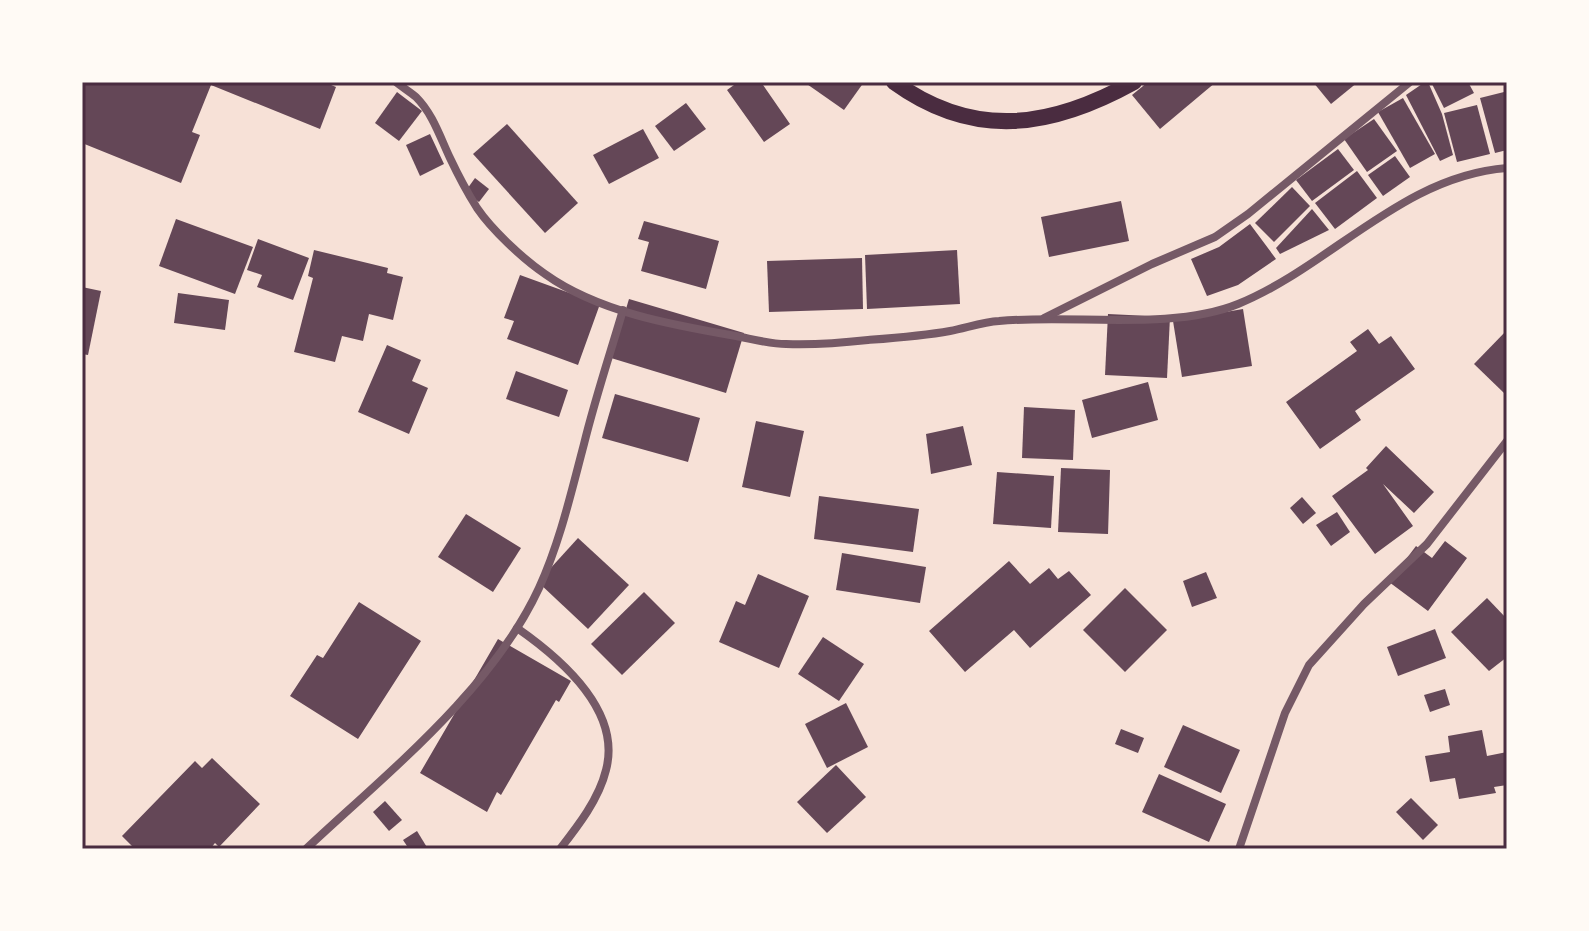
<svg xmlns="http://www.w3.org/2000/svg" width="1589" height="931" viewBox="0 0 1589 931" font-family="Raleway,sans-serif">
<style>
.building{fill:#644757}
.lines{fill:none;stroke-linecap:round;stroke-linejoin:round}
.minor{stroke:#755966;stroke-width:8}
.secondary{stroke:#4a2c40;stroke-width:16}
.neatline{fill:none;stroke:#4a2c40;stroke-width:3}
</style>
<rect width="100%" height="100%" fill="#f7e1d7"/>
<g class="building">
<polygon points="82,82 324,82 336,87 320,129 211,85 192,132 200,135 181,183 82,143"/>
<polygon points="732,82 761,82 790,124 764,142 727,90 734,85"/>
<polygon points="804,82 864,82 844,110"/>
<polygon points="1148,82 1216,82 1160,129 1132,95"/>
<polygon points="1313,82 1358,82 1331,104"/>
<polygon points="1425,82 1428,82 1442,114 1453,155 1440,161 1406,95"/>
<polygon points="1431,82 1468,82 1474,93 1444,108"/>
<polygon points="397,92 422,111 399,141 375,123"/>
<polygon points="1504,92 1507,103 1507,150 1495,153 1480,98"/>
<polygon points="1403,98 1435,154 1410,168 1378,112"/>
<polygon points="686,103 706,129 674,151 655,126"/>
<polygon points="1477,105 1490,154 1457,162 1444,113"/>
<polygon points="1374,119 1397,151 1367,172 1344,139"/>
<polygon points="507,124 578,203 545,233 473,154"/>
<polygon points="643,129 659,158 609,184 593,155"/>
<polygon points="430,134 444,164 420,176 406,145"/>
<polygon points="1338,149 1354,170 1312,201 1296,180"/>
<polygon points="1395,156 1410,177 1383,196 1368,175"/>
<polygon points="1357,171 1377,198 1335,229 1315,203"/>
<polygon points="475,178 489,189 479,202 465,192"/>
<polygon points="1292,187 1310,206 1274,242 1255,223"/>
<polygon points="1121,201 1129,241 1049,257 1041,217"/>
<polygon points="1312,209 1329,230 1280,254 1276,248"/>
<polygon points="176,219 253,247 235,294 159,266"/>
<polygon points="644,221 719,241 706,289 641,271 649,242 638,239"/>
<polygon points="1250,224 1276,259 1238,285 1207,296 1191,259 1219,247"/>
<polygon points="258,239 309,258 293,300 257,287 262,275 247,270"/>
<polygon points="314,250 388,268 387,273 403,277 393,320 369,314 363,341 342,336 335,362 294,352 313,278 308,276"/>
<polygon points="957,250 960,304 867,309 865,255"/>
<polygon points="862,258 863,309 769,312 767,261"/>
<polygon points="520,275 600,304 578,365 507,339 514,321 504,318"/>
<polygon points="82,287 101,291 88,355 82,354"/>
<polygon points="178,293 229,300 225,330 174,323"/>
<polygon points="629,299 744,333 726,393 611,358"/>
<polygon points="1243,309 1252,366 1182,377 1173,321"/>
<polygon points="1108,314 1170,317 1167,378 1105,375"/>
<polygon points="1368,329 1379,344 1391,336 1415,369 1355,411 1361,420 1320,449 1286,402 1357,351 1350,342"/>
<polygon points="1507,330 1507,390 1504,393 1474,364"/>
<polygon points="387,345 421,360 412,381 428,388 409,434 358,412"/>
<polygon points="516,371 568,390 559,417 506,399"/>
<polygon points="1148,382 1158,420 1092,438 1082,400"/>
<polygon points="615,394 700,418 688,462 602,438"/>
<polygon points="1024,407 1075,410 1073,460 1022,458"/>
<polygon points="756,421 804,431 790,497 742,487"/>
<polygon points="963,426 972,465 931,474 926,434"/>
<polygon points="1386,446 1434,492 1414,513 1383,484 1413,526 1375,554 1332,496 1368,470 1366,468"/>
<polygon points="1061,468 1110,470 1108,534 1058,532"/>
<polygon points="997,472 1054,476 1051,528 993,524"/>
<polygon points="819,496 919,509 913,552 814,539"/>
<polygon points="1302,497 1316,513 1303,524 1290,508"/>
<polygon points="1337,512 1350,532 1331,546 1316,525"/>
<polygon points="466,514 521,548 493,592 438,557"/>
<polygon points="578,538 629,585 588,629 538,582"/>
<polygon points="1445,541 1467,558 1428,611 1389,582 1416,546 1432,558"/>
<polygon points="842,553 926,567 920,603 836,590"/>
<polygon points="1009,561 1030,584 1049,568 1058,579 1069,571 1091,595 1030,648 1014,630 965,672 929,631"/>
<polygon points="1206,572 1217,598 1192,607 1183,581"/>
<polygon points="758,574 809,596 779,668 719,642 736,601 745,605"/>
<polygon points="1125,588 1167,630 1125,672 1083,630"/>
<polygon points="644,592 675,623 622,675 591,644"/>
<polygon points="1487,598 1507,619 1507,657 1489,671 1451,632"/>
<polygon points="359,602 421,641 358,739 290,696 317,655 323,658"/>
<polygon points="1435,629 1446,658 1398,676 1387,647"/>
<polygon points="823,637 864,664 839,701 798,674"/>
<polygon points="498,639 571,681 559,702 556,700 501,795 497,792 487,812 420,773"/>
<polygon points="1445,689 1450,705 1430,712 1424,695"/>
<polygon points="846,703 868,747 827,768 805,724"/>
<polygon points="1183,725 1240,750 1221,793 1164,767"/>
<polygon points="1121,729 1144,738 1138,753 1115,744"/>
<polygon points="1482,730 1487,756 1507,752 1507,785 1494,787 1496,793 1459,799 1455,778 1430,782 1425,756 1450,752 1448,736"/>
<polygon points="212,758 260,804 219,847 215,843 210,849 135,849 122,836 195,761 202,768"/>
<polygon points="836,765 866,797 827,833 797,802"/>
<polygon points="1159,774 1226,804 1209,842 1142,812"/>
<polygon points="1411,798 1438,825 1423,840 1396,812"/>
<polygon points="385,801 402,820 389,831 373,812"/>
<polygon points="417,831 428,849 409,849 403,840"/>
</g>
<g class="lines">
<g class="minor">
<path d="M396,82C402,87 410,92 416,97C433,114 440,137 450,158C458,175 467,192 477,208C492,230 523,259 545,274C598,312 672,325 736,336C752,339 770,344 786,344C813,345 841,343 868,340C895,338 923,336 950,331C966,328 983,322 999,321C1072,314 1172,331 1238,304C1331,266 1402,176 1507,168"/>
<polyline points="1044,318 1152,264 1215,237 1248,214 1410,82"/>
<path d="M517,628C560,658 622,710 606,770C599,799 578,826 560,849"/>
<path d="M306,849C386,774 492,690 539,588C560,542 571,493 584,444C595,399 610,354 623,310"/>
<polyline points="1239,849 1285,713 1309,665 1364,604 1427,544 1507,441"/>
</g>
<path class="secondary" d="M894,82C974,140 1051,128 1134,82"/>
</g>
<rect width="1589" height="931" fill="none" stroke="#fffaf5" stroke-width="168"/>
<rect x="84" y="84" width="1421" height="763" class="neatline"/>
</svg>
